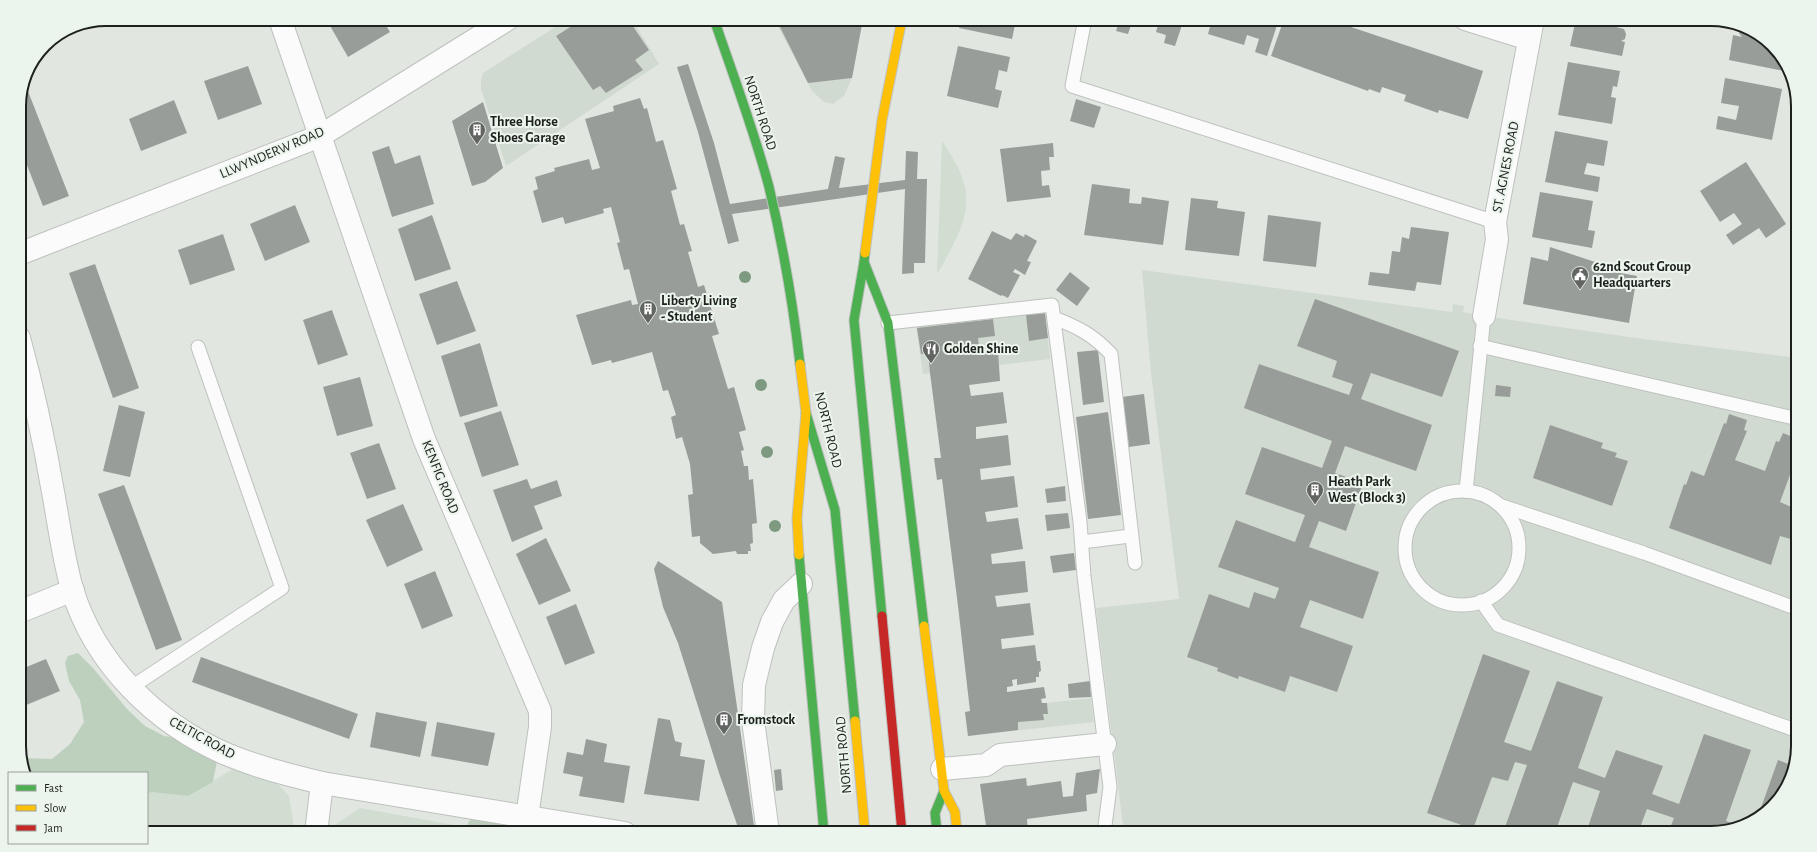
<svg xmlns="http://www.w3.org/2000/svg" width="1817" height="852" viewBox="0 0 1817 852" font-family="'Alegreya Sans',sans-serif">
<style>
.built{fill:#d1dad1}
.green{fill:#d0ddd0}
.forest{fill:#bcd0bd}
.building{fill:#999d99}
.lines{fill:none;stroke-linecap:round;stroke-linejoin:round}
.lane-casing{stroke:#bec1be;stroke-width:15}
.street-casing{stroke:#bec1be;stroke-width:24}
.fast-casing{stroke:#bfc1bf;stroke-width:11}
.slow-casing{stroke:#bfc1bf;stroke-width:11}
.jam-casing{stroke:#bfc1bf;stroke-width:11}
.lane{stroke:#fafbfa;stroke-width:13}
.street{stroke:#fafbfa;stroke-width:22}
.fast{stroke:#4caf50;stroke-width:9}
.slow{stroke:#ffc107;stroke-width:9}
.jam{stroke:#c62828;stroke-width:9}
.tree{fill:#7d9a81}
.labels{text-anchor:middle;dominant-baseline:central;stroke-width:4;stroke-linejoin:round;paint-order:stroke}
.street-label{font-size:14px;fill:#1d201d;stroke:#ecf5ed}
.poi-label{font-size:14px;font-weight:bold;fill:#1d201d;stroke:#ecf5ed;text-anchor:start}
.rim{fill:none;stroke:#1d201d;stroke-width:2}
</style>
<rect width="100%" height="100%" fill="#e1e6e1"/>
<g class="built">
<polygon points="568,19 632,19 659,64 506,166 481,89 481,80 483,73"/>
<polygon points="774,19 863,19 852,78 844,96 833,104 824,102 812,91"/>
<polygon points="1142,270 1452,312 1453,304 1464,306 1463,312 1484,316 1636,338 1798,358 1798,746 1791,780 1760,818 1711,833 1124,833 1096,608 1179,599 1151,373"/>
<polygon points="1045,313 1050,359 923,374 916,327"/>
<polygon points="1091,698 1094,722 968,736 965,712"/>
</g>
<g class="green">
<path d="M942,141C979,195 970,214 941,268L937,273Z"/>
<polygon points="233,769 276,782 289,796 294,827 292,833 147,833 147,796 151,792 188,796"/>
<polygon points="360,808 498,833 329,833 332,827"/>
</g>
<g class="forest">
<polygon points="78,653 92,667 128,710 145,726 164,736 185,739 217,761 213,782 188,796 151,792 147,795 147,773 26,773 21,758 52,759 70,744 84,722 80,700 69,681 65,663 68,656"/>
<path d="M474,816L508,824V833H468C465,825 469,821 474,816Z"/>
</g>
<g class="building">
<polygon points="338,19 382,19 390,32 348,57 329,24"/>
<polygon points="583,19 628,19 649,50 635,60 643,70 606,93 600,86 593,90 556,36"/>
<polygon points="776,19 863,19 852,78 808,83"/>
<polygon points="961,19 1002,19 1001,22 1015,25 1012,39 959,28"/>
<polygon points="1120,19 1133,19 1128,34 1116,31"/>
<polygon points="1160,19 1184,19 1175,46 1164,43 1166,35 1156,32"/>
<polygon points="1201,19 1279,19 1267,56 1255,52 1259,39 1247,35 1244,45 1208,34 1211,23"/>
<polygon points="1284,19 1327,19 1483,71 1468,119 1439,110 1438,113 1404,101 1406,95 1382,87 1380,93 1369,89 1368,91 1271,56"/>
<polygon points="1576,19 1613,19 1612,26 1624,29 1626,34 1625,39 1621,41 1625,42 1622,56 1570,46"/>
<polygon points="1743,25 1783,57 1786,64 1784,71 1729,60 1733,35 1742,37 1739,33 1740,27"/>
<polygon points="958,46 1010,57 1007,72 999,70 995,89 1002,91 998,108 947,96"/>
<polygon points="1568,62 1620,71 1617,87 1613,86 1611,97 1616,98 1612,124 1558,115"/>
<polygon points="688,64 714,143 730,204 828,189 835,156 845,158 839,188 905,180 906,151 918,152 917,179 927,179 925,263 914,263 914,273 902,274 905,189 732,214 739,241 728,244 698,132 677,67"/>
<polygon points="248,66 262,104 218,120 204,81"/>
<polygon points="1725,78 1782,89 1772,140 1716,129 1718,116 1736,120 1739,106 1721,103"/>
<polygon points="24,81 69,196 43,206 19,145 19,101"/>
<polygon points="640,98 644,109 647,108 656,142 663,140 677,189 671,191 680,225 684,224 692,251 688,252 698,287 704,285 719,334 712,336 728,389 734,387 746,430 739,432 744,450 741,451 744,466 748,466 749,480 753,479 757,523 752,524 753,543 750,544 751,551 748,551 748,554 737,554 736,551 713,554 700,543 700,536 692,537 688,495 693,494 690,464 682,437 676,439 671,417 676,415 668,390 663,391 652,352 612,363 611,360 592,365 576,315 631,300 632,305 638,304 629,269 624,270 617,243 620,242 611,207 603,209 604,213 565,224 563,217 542,223 533,191 538,189 535,177 555,171 554,168 589,159 592,170 600,168 585,119 614,111 613,106"/>
<polygon points="1076,99 1101,107 1094,128 1070,121"/>
<polygon points="174,100 187,133 141,151 129,119"/>
<polygon points="483,102 503,168 485,182 472,186 452,121"/>
<polygon points="1555,131 1608,141 1604,166 1587,163 1584,174 1600,177 1598,192 1545,182"/>
<polygon points="1053,143 1054,157 1049,157 1050,170 1041,171 1042,186 1049,185 1051,197 1007,202 1000,149"/>
<polygon points="389,146 395,164 420,155 434,204 392,217 372,152"/>
<polygon points="1746,162 1786,224 1766,238 1759,228 1733,245 1726,235 1742,224 1734,213 1720,222 1700,191"/>
<polygon points="1092,184 1130,189 1129,203 1141,204 1142,197 1169,201 1163,245 1084,235"/>
<polygon points="1540,192 1593,201 1588,230 1595,231 1592,248 1532,237"/>
<polygon points="1191,198 1218,201 1217,208 1245,212 1239,256 1185,250"/>
<polygon points="295,205 310,242 265,261 250,224"/>
<polygon points="432,215 451,269 415,281 398,229"/>
<polygon points="1268,215 1321,222 1316,267 1263,261"/>
<polygon points="1411,227 1449,232 1441,285 1417,282 1415,291 1368,285 1370,272 1389,274 1392,251 1400,252 1402,237 1409,239"/>
<polygon points="992,231 1011,240 1016,233 1024,237 1025,234 1037,241 1027,261 1031,262 1025,275 1015,269 1013,272 1020,275 1008,298 1002,295 1001,296 968,279"/>
<polygon points="223,234 235,270 190,285 178,250"/>
<polygon points="1550,247 1604,265 1604,270 1637,276 1629,323 1523,304 1531,257 1548,261"/>
<polygon points="95,264 139,388 113,398 69,273"/>
<polygon points="1070,272 1090,288 1077,306 1056,290"/>
<polygon points="457,281 476,331 437,345 419,294"/>
<polygon points="1315,299 1459,351 1442,397 1371,373 1361,399 1432,425 1416,471 1345,446 1335,473 1363,483 1346,531 1319,521 1309,547 1379,572 1363,619 1310,600 1300,627 1353,646 1337,692 1290,676 1285,692 1239,676 1238,679 1217,671 1218,668 1187,657 1209,594 1249,608 1254,592 1275,599 1279,588 1218,567 1236,520 1295,542 1305,515 1245,494 1262,447 1322,468 1332,441 1244,408 1259,364 1349,395 1353,384 1332,377 1337,361 1297,346"/>
<polygon points="332,310 348,355 318,365 303,320"/>
<polygon points="1045,313 1048,338 1029,341 1026,315"/>
<polygon points="993,319 995,336 978,338 979,347 991,345 992,352 998,351 1000,381 969,385 970,390 971,396 1003,392 1007,423 976,427 976,439 1008,435 1011,465 980,469 981,480 1014,476 1018,507 985,512 987,522 1018,518 1023,549 991,554 992,564 1025,561 1028,592 995,596 997,607 1030,603 1034,635 1001,639 1002,649 1035,645 1037,661 1040,661 1041,671 1039,672 1039,677 1036,677 1036,682 1017,685 1017,679 1012,680 1013,686 1007,687 1007,692 1044,687 1046,698 1041,699 1042,703 1047,703 1048,714 1043,714 1044,720 1018,722 1018,730 968,736 965,712 970,711 958,606 942,479 937,480 934,458 941,458 930,373 928,353 921,354 917,328"/>
<polygon points="480,343 498,406 460,417 441,356"/>
<polygon points="1098,350 1104,402 1083,405 1077,352"/>
<polygon points="360,377 373,426 337,436 323,387"/>
<polygon points="1496,385 1511,387 1510,397 1495,396"/>
<polygon points="1144,394 1150,444 1129,447 1122,397"/>
<polygon points="119,405 145,412 130,477 103,471"/>
<polygon points="501,411 519,465 482,477 464,423"/>
<polygon points="1108,412 1121,515 1088,519 1076,417"/>
<polygon points="1729,414 1747,420 1744,430 1747,431 1735,460 1765,471 1776,441 1779,442 1783,433 1798,439 1798,453 1780,502 1798,510 1798,530 1794,540 1780,536 1771,565 1669,528 1684,484 1686,485 1691,471 1704,476 1724,423 1726,424"/>
<polygon points="1550,425 1603,443 1601,448 1617,453 1615,457 1628,461 1612,506 1533,478"/>
<polygon points="379,443 396,489 367,499 350,453"/>
<polygon points="527,479 531,489 557,480 562,496 534,506 543,529 512,542 493,490"/>
<polygon points="124,485 182,640 156,650 98,494"/>
<polygon points="1065,486 1066,501 1047,503 1045,489"/>
<polygon points="403,504 423,550 387,567 366,520"/>
<polygon points="1068,513 1070,528 1047,531 1045,515"/>
<polygon points="546,538 571,591 539,605 516,554"/>
<polygon points="1074,553 1076,570 1053,573 1050,556"/>
<polygon points="658,561 722,602 755,833 740,833 719,773 678,643 663,607 654,569"/>
<polygon points="435,571 453,616 422,629 404,584"/>
<polygon points="576,604 595,653 565,665 546,617"/>
<polygon points="1483,654 1530,671 1504,742 1531,751 1557,681 1603,697 1578,768 1605,778 1616,750 1663,766 1652,794 1679,804 1704,734 1751,750 1726,821 1738,825 1711,833 1668,833 1674,818 1647,809 1638,833 1586,833 1600,791 1573,782 1555,833 1503,833 1527,765 1515,762 1508,781 1492,777 1473,829 1427,813"/>
<polygon points="201,657 358,714 349,739 192,682"/>
<polygon points="46,659 60,691 19,708 19,670"/>
<polygon points="1090,681 1091,697 1069,698 1068,684"/>
<polygon points="376,712 427,722 420,757 370,747"/>
<polygon points="658,718 670,720 675,741 682,743 680,756 705,760 699,801 644,794"/>
<polygon points="437,722 495,733 488,766 431,756"/>
<polygon points="586,739 607,744 604,762 630,766 624,803 579,796 583,777 563,773 567,752 583,755"/>
<polygon points="1778,760 1794,766 1791,780 1760,818 1757,819"/>
<polygon points="781,769 783,790 776,791 774,770"/>
<polygon points="1100,769 1097,793 1086,795 1087,811 1027,819 1028,833 987,833 980,784 1026,778 1027,786 1061,781 1063,797 1073,796 1076,773"/>
</g>
<g class="lines">
<defs>
<g id="lane">
<polyline points="1085,19 1072,86 1495,222"/>
<path d="M1054,318C1078,327 1093,335 1111,354L1135,563"/>
<polyline points="888,323 1052,305 1080,522 1084,576 1110,787 1104,833"/>
<polyline points="1480,346 1798,419"/>
<polyline points="1466,491 1484,316"/>
<circle cx="1462" cy="548" r="57"/>
<polyline points="1502,506 1644,553 1798,609"/>
<polyline points="1082,542 1130,536"/>
<polyline points="1481,601 1498,625 1798,731"/>
<polyline points="130,688 282,588 198,347"/>
</g>
<g id="street">
<polyline points="280,19 424,439 540,711 540,727 527,817"/>
<polyline points="1465,19 1529,39"/>
<polyline points="19,254 320,136 508,19"/>
<polyline points="1484,316 1497,239 1495,222 1533,19"/>
<path d="M19,338C33,389 44,440 53,492C59,524 63,557 72,589C95,664 155,723 226,754C257,767 289,775 322,783L625,833"/>
<polyline points="19,612 73,590"/>
<polyline points="942,769 986,765 1000,755 1105,744"/>
<polyline points="316,833 322,783"/>
<polyline points="768,833 753,720 754,685 763,648 772,622 784,600 801,584"/>
</g>
<g id="fast">
<path d="M714,19C733,75 754,130 769,187C783,245 793,304 800,364"/>
<polyline points="865,253 864,262 888,323 924,626"/>
<polyline points="864,262 854,320 882,616"/>
<polyline points="806,413 835,510 855,721"/>
<polyline points="799,555 824,833"/>
<polyline points="937,833 935,813 944,791"/>
</g>
<g id="slow">
<polyline points="865,253 882,120 902,19"/>
<polyline points="799,555 797,518 806,413 800,364"/>
<polyline points="924,626 944,791 955,812 957,833"/>
<polyline points="855,721 865,833"/>
</g>
<polyline id="jam" points="882,616 902,833"/>
</defs>
<use href="#lane" class="lane-casing"/>
<use href="#street" class="street-casing"/>
<use href="#fast" class="fast-casing"/>
<use href="#slow" class="slow-casing"/>
<use href="#jam" class="jam-casing"/>
<use href="#lane" class="lane"/>
<use href="#street" class="street"/>
<use href="#fast" class="fast"/>
<use href="#slow" class="slow"/>
<use href="#jam" class="jam"/>
</g>
<g class="tree">
<circle cx="745" cy="277" r="6"/>
<circle cx="761" cy="385" r="6"/>
<circle cx="767" cy="452" r="6"/>
<circle cx="775" cy="526" r="6"/>
</g>
<defs>
<symbol id="building-pin" viewBox="-11 -11 22 30"><path d="M0 17L-7.5 6A9.5 9.5 0 1 1 7.5 6Z" fill="#626562" stroke="#ecf5ed"/><path d="M-4-6H4V6H1V3H-1V6H-4ZM-2.5-4.3h1.7v1.8h-1.7ZM.8-4.3h1.7v1.8H.8ZM-2.5-1h1.7V.8h-1.7ZM.8-1h1.7V.8H.8Z" fill="#fff"/></symbol>
<symbol id="civic-pin" viewBox="-11 -11 22 30"><path d="M0 17L-7.5 6A9.5 9.5 0 1 1 7.5 6Z" fill="#626562" stroke="#ecf5ed"/><path d="M-.6-6.5H3V-4.5H.6V-3L4-1V1h2V6H-6V1h2V-1L-.6-3ZM-1.2 2.5V6h2.4V2.5Z" fill="#fff"/></symbol>
<symbol id="restaurant-pin" viewBox="-11 -11 22 30"><path d="M0 17L-7.5 6A9.5 9.5 0 1 1 7.5 6Z" fill="#626562" stroke="#ecf5ed"/><path d="M-5-6h1v4h1v-4h1v4h1v-4h1v5L-1.5 .5V6h-2V.5L-5-1ZM5-6V6H3V1.5H1.5Q1.5-4 5-6Z" fill="#fff"/></symbol>
</defs>
<g fill-rule="evenodd">
<use href="#building-pin" x="467" y="120" width="20" height="27"/>
<use href="#civic-pin" x="1570" y="265" width="20" height="27"/>
<use href="#building-pin" x="638" y="299" width="20" height="27"/>
<use href="#restaurant-pin" x="921" y="339" width="20" height="27"/>
<use href="#building-pin" x="1305" y="480" width="20" height="27"/>
<use href="#building-pin" x="714" y="710" width="20" height="27"/>
</g>
<g class="labels">
<g class="street-label">
<text transform="translate(760 113) rotate(72)">NORTH ROAD</text>
<text transform="translate(272 153) rotate(-23)">LLWYNDERW ROAD</text>
<text transform="translate(1506 167) rotate(-79)">ST. AGNES ROAD</text>
<text transform="translate(828 430) rotate(76)">NORTH ROAD</text>
<text transform="translate(440 477) rotate(68)">KENFIG ROAD</text>
<text transform="translate(202 738) rotate(29)">CELTIC ROAD</text>
<text transform="translate(844 755) rotate(-95)">NORTH ROAD</text>
</g>
<g class="poi-label">
<text x="490" y="122">Three Horse<tspan x="490" dy="16">Shoes Garage</tspan></text>
<text x="1593" y="267">62nd Scout Group<tspan x="1593" dy="16">Headquarters</tspan></text>
<text x="661" y="301">Liberty Living<tspan x="661" dy="16">- Student</tspan></text>
<text x="944" y="349">Golden Shine</text>
<text x="1328" y="482">Heath Park<tspan x="1328" dy="16">West (Block 3)</tspan></text>
<text x="737" y="720">Fromstock</text>
</g>
</g>
<path d="M0 0H1817V852H0ZM106 26H1711A80 80 0 0 1 1791 106V746A80 80 0 0 1 1711 826H106A80 80 0 0 1 26 746V106A80 80 0 0 1 106 26Z" fill="#ecf5ed" fill-rule="evenodd"/>
<path class="rim" d="M106 26H1711A80 80 0 0 1 1791 106V746A80 80 0 0 1 1711 826H106A80 80 0 0 1 26 746V106A80 80 0 0 1 106 26Z"/>
<rect x="8" y="772" width="140" height="72" fill="#ecf5ed" stroke="#99a09a"/>
<rect x="16" y="785" width="20" height="6" fill="#4caf50" stroke="#99a09a"/>
<text x="44" y="792" font-size="12" fill="#1d201d">Fast</text>
<rect x="16" y="805" width="20" height="6" fill="#ffc107" stroke="#99a09a"/>
<text x="44" y="812" font-size="12" fill="#1d201d">Slow</text>
<rect x="16" y="825" width="20" height="6" fill="#c62828" stroke="#99a09a"/>
<text x="44" y="832" font-size="12" fill="#1d201d">Jam</text>
</svg>
